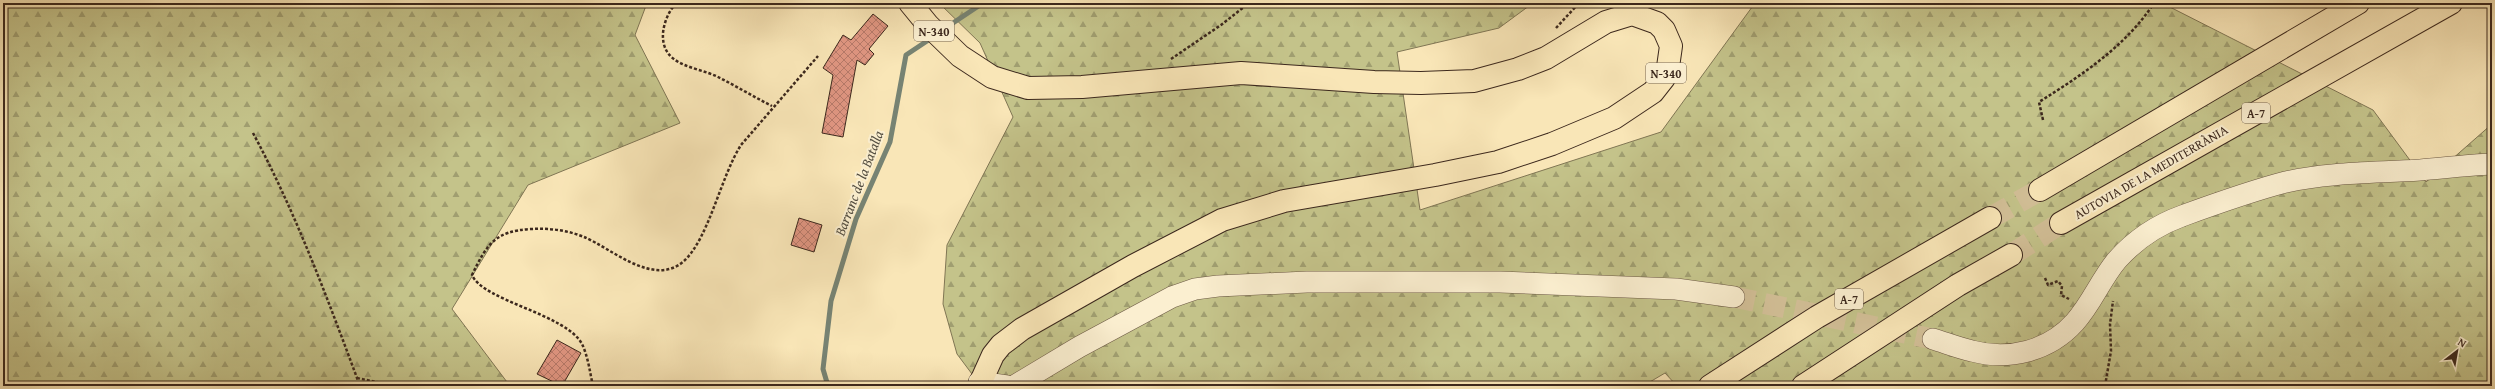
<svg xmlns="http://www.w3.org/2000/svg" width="2495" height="389" viewBox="0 0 2495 389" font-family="'Gentium Book Plus',serif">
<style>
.forest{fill:url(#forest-firs);stroke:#807654}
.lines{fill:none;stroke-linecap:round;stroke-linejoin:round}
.stream{stroke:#778373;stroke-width:5}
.building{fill:url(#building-cross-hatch);stroke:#3c281d}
.tertiary-tunnel{stroke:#d3c098;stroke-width:21;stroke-dasharray:21 10;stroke-linecap:butt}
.motorway-tunnel{stroke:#d3c098;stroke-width:22;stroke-dasharray:22 11;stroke-linecap:butt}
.tertiary-casing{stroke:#6b5844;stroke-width:22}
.primary-casing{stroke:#3c281d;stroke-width:24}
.motorway-casing{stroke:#3c281d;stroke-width:24}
.path{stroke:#3c281d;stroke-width:2.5;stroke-dasharray:3 2;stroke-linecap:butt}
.tertiary{stroke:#fbefd0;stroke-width:21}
.primary{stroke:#f9e6b7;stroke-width:22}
.motorway{stroke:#f9e6b7;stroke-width:22}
.labels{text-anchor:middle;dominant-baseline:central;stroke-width:4;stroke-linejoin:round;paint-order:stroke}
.shield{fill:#fbefd0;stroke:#756453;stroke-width:1}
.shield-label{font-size:12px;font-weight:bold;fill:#3c281d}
.street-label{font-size:13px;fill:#3c281d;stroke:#fbefd0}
.water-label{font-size:14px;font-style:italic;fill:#544e41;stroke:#fbefd0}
</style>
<defs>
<pattern id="forest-firs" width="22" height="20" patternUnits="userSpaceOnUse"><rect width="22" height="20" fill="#c4c38a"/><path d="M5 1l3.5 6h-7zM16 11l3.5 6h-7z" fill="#a09e70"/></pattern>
<pattern id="building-cross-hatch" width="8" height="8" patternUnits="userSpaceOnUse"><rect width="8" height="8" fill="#e09682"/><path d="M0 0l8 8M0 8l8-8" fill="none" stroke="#b77a6a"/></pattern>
</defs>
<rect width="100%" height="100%" fill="#f9e6b7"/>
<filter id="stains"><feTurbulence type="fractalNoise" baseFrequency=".005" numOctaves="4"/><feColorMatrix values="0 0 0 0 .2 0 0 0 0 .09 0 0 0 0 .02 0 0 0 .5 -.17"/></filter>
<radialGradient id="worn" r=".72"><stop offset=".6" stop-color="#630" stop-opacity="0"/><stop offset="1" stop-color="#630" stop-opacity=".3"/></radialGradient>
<g class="forest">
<polygon points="3,3 647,3 635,35 680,123 528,185 452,309 510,386 3,386"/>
<polygon points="939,3 1533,3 1499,28 1397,52 1420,210 1661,132 1755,3 2162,3 2373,110 2426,182 2492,124 2492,386 1677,386 1665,373 1643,386 981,386 957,354 943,304 947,245 1013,117 980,43"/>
</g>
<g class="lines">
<g class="stream">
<polyline points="941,31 983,3"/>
<polyline points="828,386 823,369 831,301 856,219 890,142 906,55 933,37"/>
</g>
</g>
<g class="building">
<polygon points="873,14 888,26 869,49 874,54 865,65 857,60 843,137 822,133 833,75 823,68 843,35 851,40"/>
<polygon points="799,218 822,225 814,252 791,245"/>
<polygon points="557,340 581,353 562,386 537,374"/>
</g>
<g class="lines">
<polyline class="tertiary-tunnel" points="1734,297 1933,339"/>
<g class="motorway-tunnel">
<polyline points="1990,218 2040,190"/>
<polyline points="2011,255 2061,223"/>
</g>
<defs>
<g id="tertiary">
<path d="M1933,339C1946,343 1959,348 1972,351C2009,361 2049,351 2075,322C2092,303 2101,279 2117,260C2135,240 2157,225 2182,216C2215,204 2251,191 2286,182C2330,172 2375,173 2420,170C2444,168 2468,165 2492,164"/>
<polyline points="979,382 1007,386"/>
<polyline points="1014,386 1079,347 1172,297 1195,289 1218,286 1307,282 1500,282 1676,289 1734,297"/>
</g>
<polyline id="primary" points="910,3 928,25 960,56 992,77 1028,88 1082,87 1241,73 1374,82 1421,83 1474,81 1518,69 1546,58 1606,22 1632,14 1657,23 1664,30 1671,46 1668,67 1664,78 1653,92 1614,118 1552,144 1498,162 1435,175 1284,201 1222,220 1133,266 1022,329 1001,345 993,355 979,386"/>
<g id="motorway">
<polyline points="2040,190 2358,3"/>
<polyline points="2061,223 2451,3"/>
<polyline points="1710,386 1817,317 1990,218"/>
<polyline points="1803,386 1958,285 2011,255"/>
</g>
</defs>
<use href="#tertiary" class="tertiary-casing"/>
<use href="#primary" class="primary-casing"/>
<use href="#motorway" class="motorway-casing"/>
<g class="path">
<path d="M676,3C669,11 664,22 663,33C661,67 696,66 718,77C736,86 754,97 772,106"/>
<polyline points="1556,28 1579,3"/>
<polyline points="1171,59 1221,25 1249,3"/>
<path d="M2043,120L2039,102C2082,75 2126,46 2154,3"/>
<path d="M253,133C296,213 328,300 360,386"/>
<polyline points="2045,278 2048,285 2058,281 2062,286 2061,295 2069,299"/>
<polyline points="357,378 381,383 384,386"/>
<path d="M593,386C590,373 588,356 582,344C566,314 483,301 472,275C487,244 495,231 531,229C549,228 567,230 584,237C611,248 654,288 684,261C709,238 721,176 741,145L818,56"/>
<polyline points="2105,386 2111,351 2110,324 2113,301"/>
</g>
<use href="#tertiary" class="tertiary"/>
<use href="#primary" class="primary"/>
<use href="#motorway" class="motorway"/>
</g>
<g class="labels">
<g class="shield">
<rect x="914" y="21" width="40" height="20" rx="3"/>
<rect x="1646" y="63" width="40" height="20" rx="3"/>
<rect x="2242" y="103" width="28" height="20" rx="3"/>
<rect x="1835" y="289" width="28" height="20" rx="3"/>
</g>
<g class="shield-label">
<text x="934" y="31">N-340</text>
<text x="1666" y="73">N-340</text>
<text x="2256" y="113">A-7</text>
<text x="1849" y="299">A-7</text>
</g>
<g class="street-label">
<text transform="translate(2151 172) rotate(-30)">AUTOVIA DE LA MEDITERRÀNIA</text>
</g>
<g class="water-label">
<text transform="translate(859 183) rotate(-69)">Barranc de la Batalla</text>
</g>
</g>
<rect width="2495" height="389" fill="none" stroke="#f9e6b7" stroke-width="16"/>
<rect x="4" y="4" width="2487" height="381" fill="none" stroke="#3c281d" stroke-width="2"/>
<rect x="8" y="8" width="2479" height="373" fill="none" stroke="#3c281d"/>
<g transform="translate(2457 351) rotate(31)" stroke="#fbefd0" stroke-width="3" paint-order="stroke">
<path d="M0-3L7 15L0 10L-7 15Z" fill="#3c281d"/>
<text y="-6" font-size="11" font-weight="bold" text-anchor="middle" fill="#3c281d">N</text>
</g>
<rect width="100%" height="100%" filter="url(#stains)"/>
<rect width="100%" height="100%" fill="url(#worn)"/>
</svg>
